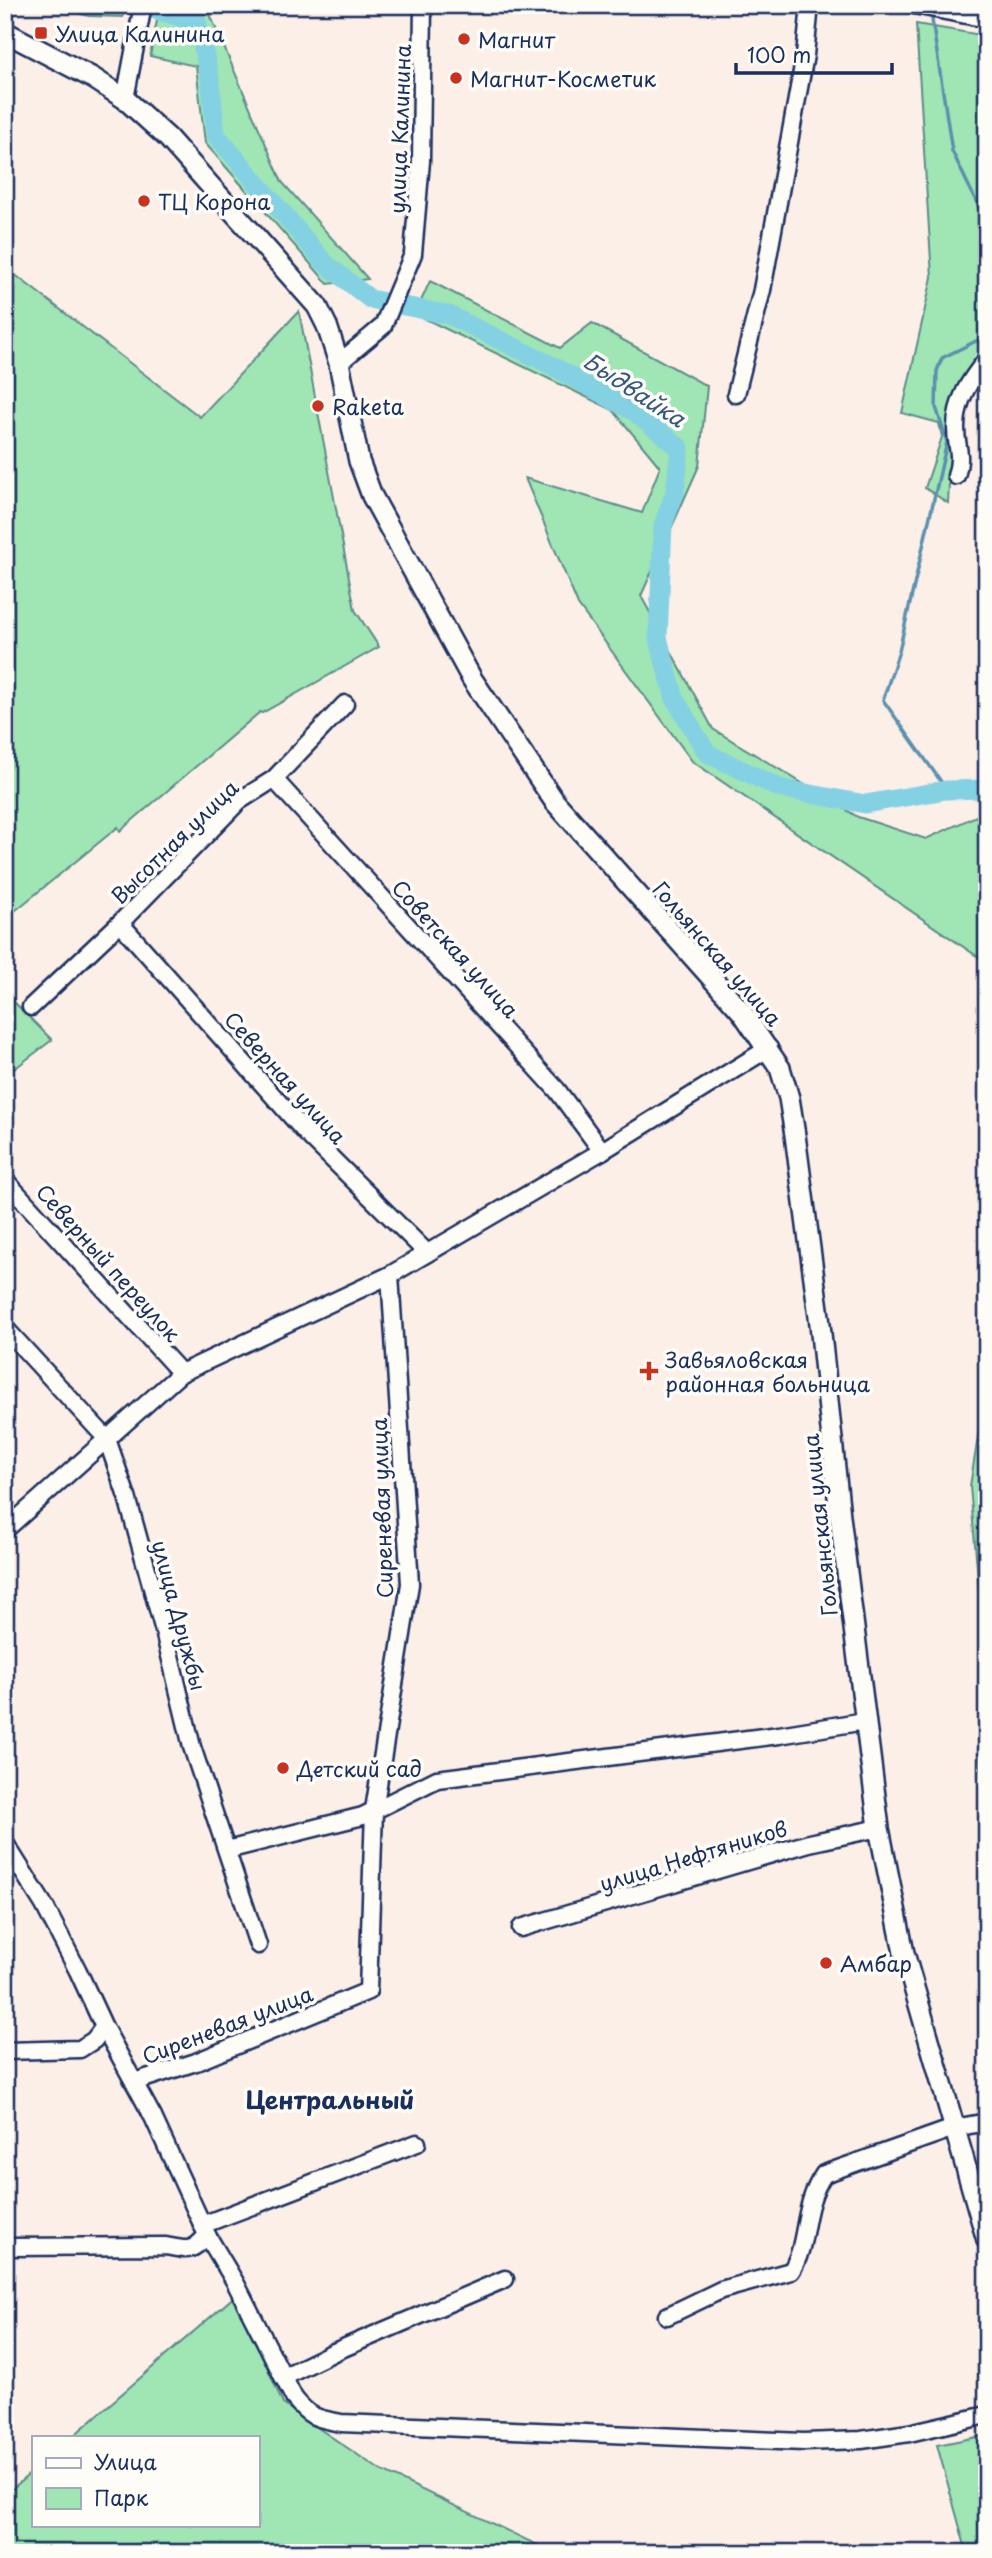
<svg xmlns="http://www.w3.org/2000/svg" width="992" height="2558" viewBox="0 0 992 2558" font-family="'Playpen Sans',sans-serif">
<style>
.green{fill:#9fe6b4;stroke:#5d8a89;stroke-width:2}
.water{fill:#85d1e4;stroke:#5b90ae;stroke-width:2}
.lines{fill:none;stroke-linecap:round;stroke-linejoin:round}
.stream{stroke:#5b90ae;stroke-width:3.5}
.river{stroke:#85d1e4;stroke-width:19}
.minor-casing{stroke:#1b2f5e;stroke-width:21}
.major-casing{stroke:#1b2f5e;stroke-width:24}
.minor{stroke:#fdfcf7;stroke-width:16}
.major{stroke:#fdfcf7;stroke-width:19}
.poi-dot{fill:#c8321e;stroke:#fdfcf7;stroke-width:2.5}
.labels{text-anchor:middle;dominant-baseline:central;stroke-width:7;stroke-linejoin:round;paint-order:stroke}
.poi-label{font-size:21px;fill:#1b2f5e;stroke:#fdfcf7;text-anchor:start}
.street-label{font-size:21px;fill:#1b2f5e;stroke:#fdfcf7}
.water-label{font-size:23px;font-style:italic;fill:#365880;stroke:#fdfcf7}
.quarter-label{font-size:24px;font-weight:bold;fill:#1b2f5e;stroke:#fdfcf7}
</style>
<rect width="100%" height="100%" fill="#fcefe8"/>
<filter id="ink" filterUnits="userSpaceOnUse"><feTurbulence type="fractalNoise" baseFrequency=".0143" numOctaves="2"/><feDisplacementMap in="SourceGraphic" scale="14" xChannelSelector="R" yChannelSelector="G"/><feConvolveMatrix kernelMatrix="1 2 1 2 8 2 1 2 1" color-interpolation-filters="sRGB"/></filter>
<g filter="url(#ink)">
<g class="green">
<polygon points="47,5 124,5 123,17 89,16"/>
<polygon points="160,5 197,5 209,12 282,182 368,279 328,284 205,143 196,66 150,56"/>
<polygon points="916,24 987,36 987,338 952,425 948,503 925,488 942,437 939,423 902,413 932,277"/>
<polygon points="5,267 200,417 299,311 355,610 379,647 262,713 260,712 120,831 118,827 5,919"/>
<polygon points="430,281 560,348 592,323 707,386 699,466 641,596 713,729 858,817 926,839 987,811 987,963 692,761 578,605 525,478 642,513 660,467 613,410 415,314"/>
<polygon points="5,993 52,1040 5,1076"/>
<polygon points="987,1382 987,1644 982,1626 970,1486"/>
<polygon points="236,2295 283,2404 380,2470 554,2553 5,2553 5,2495 33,2471 33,2525 257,2525 257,2437 72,2437"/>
<polygon points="987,2435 987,2553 967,2553 937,2445"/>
</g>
<polygon class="water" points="987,1730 987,1858 979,1741"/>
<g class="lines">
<g class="stream">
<polyline points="932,20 952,151 987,224"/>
<polyline points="947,790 883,700 899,651 947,442 936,407 937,371 942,358 982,338 987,329"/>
<polyline points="987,1404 984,1421 987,1530"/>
</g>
<polyline class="river" points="139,5 197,22 210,78 216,135 326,264 370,299 449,315 551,365 636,413 680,448 675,492 663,525 658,638 675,699 707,753 779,788 865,804 946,790 987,789"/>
<defs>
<g id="minor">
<polyline points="914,5 987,19"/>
<polyline points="125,99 143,5"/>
<polyline points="339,363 383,326 413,254 421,161 423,5"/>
<polyline points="736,394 762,290 805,55 810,5"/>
<path d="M956,476C963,453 956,449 956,428C956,400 970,380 987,359"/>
<polyline points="274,779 557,1090 602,1151"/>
<polyline points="120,923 306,1133 427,1253"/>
<polyline points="31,1007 120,923 239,801 274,779 345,704"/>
<polyline points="5,1180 181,1373"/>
<polyline points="5,1328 107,1439 127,1497 164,1631 192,1747 258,1945"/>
<polyline points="5,1530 181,1373 390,1275 602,1151 769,1048"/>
<path d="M5,1843L44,1905L78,1971L104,2027L153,2117L207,2235C192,2253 187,2250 166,2246L5,2247"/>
<polyline points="227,1850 363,1816 437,1779 779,1735 865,1721"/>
<polyline points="521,1928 809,1843 879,1828"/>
<polyline points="5,2051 80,2049 94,2040 104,2027"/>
<polyline points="134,2082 196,2062 368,1991 374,1810 410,1584 390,1275"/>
<polyline points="202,2225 417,2143"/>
<path d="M207,2235L235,2282L294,2398C310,2418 316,2418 341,2423L804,2442L861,2440L909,2433L987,2415"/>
<path d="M667,2316L721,2290L791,2271C809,2244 801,2207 824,2174L954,2128L987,2122"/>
<polyline points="283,2377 334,2352 505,2279"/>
</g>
<polyline id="major" points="5,32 93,78 125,99 168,138 317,306 327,326 339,363 359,461 372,496 472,679 555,802 742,1012 780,1068 789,1098 795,1135 820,1324 840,1516 879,1828 904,1953 987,2240"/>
</defs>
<use href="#minor" class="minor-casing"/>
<use href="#major" class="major-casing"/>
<use href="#minor" class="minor"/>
<use href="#major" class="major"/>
</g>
</g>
<g class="poi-dot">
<rect x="34" y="26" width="14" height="14" rx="3.5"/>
<circle cx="464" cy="39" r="7"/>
<circle cx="456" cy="78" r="7"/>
<circle cx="144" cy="201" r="7"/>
<circle cx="318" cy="406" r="7"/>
<path d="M645.5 1360.5h7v7h7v7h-7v7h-7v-7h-7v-7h7z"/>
<circle cx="283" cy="1768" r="7"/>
<circle cx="826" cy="1963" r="7"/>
</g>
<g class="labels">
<g class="poi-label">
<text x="55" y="33">Улица Калинина</text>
<text x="478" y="39">Магнит</text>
<text x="470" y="78">Магнит-Косметик</text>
<text x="158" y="201">ТЦ Корона</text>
<text x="332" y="406">Raketa</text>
<text x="665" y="1359">Завьяловская<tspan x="665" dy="24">районная больница</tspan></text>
<text x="297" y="1768">Детский сад</text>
<text x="840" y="1963">Амбар</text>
</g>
<g class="street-label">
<text transform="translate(399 129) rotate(-88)">улица Калинина</text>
<text transform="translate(174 841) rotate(-44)">Высотная улица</text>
<text transform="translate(456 948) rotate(48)">Советская улица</text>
<text transform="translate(718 953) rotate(49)">Гольянская улица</text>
<text transform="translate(286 1077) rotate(48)">Северная улица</text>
<text transform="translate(109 1262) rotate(48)">Северный переулок</text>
<text transform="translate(381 1508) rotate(-92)">Сиреневая улица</text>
<text transform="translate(819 1525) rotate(-96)">Гольянская улица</text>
<text transform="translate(180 1615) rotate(75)">улица Дружбы</text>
<text transform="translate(693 1855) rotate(-17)">улица Нефтяников</text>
<text transform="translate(227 2024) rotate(-21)">Сиреневая улица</text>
</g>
<g class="water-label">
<text transform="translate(635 389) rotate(33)">Быдвайка</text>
</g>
<g class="quarter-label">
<text x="330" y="2099">Центральный</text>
</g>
</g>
<rect width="992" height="2558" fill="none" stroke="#fdfcf7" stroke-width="28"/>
<rect x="14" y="14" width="964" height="2530" fill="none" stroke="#1b2f5e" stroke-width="2.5" filter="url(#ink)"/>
<rect x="32" y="2436" width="228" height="91" fill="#fdfcf7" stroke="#a3aaba" stroke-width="2"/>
<rect x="46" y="2458" width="35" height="10" fill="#fdfcf7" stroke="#a3aaba" stroke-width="2"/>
<text x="94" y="2470" font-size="21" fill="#1b2f5e">Улица</text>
<rect x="46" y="2488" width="35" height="21" fill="#9fe6b4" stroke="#a3aaba" stroke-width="2"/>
<text x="94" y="2506" font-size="21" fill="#1b2f5e">Парк</text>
<path d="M736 63v10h156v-10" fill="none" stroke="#1b2f5e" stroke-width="3.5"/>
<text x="747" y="63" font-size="21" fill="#1b2f5e" stroke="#fdfcf7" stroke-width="5" paint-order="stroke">100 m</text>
</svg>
